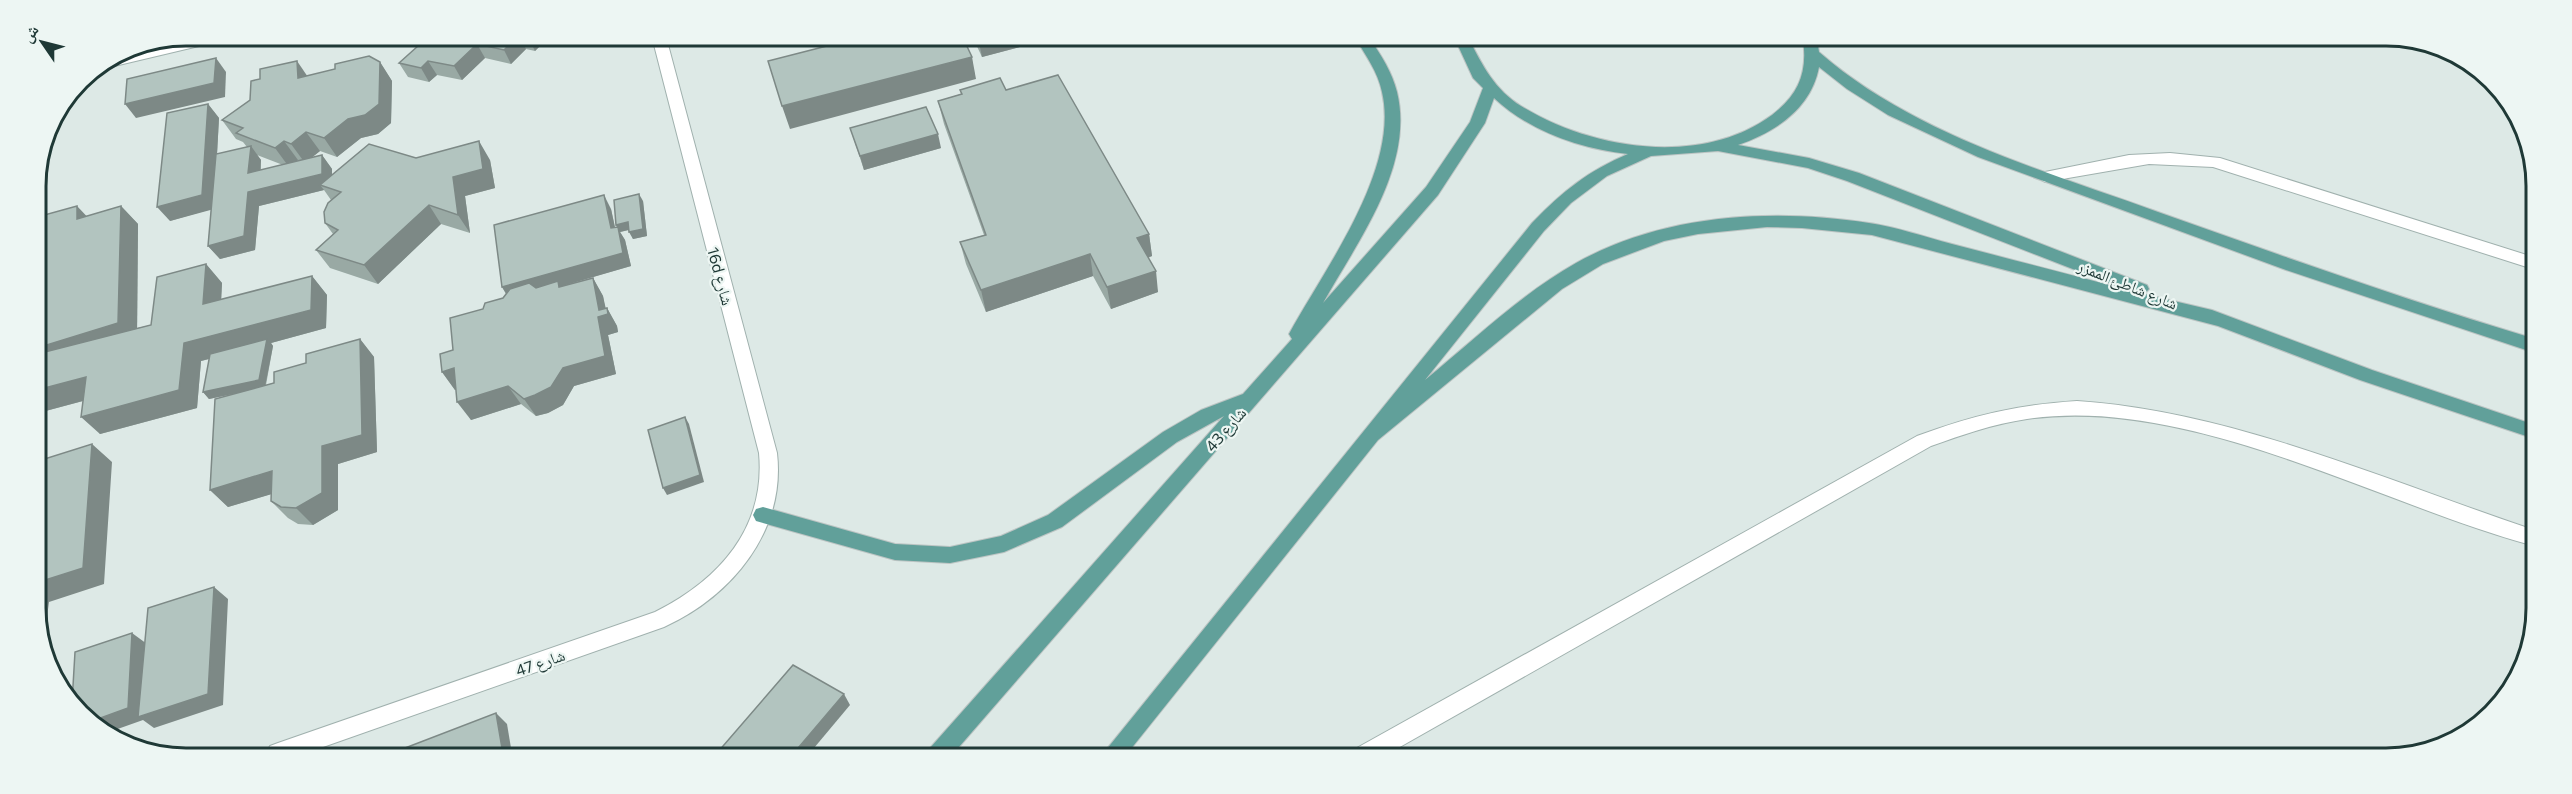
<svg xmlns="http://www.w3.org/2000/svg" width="2572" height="794" viewBox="0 0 2572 794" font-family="Commissioner,'Noto Naskh Arabic',sans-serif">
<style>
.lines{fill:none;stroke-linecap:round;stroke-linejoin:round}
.minor-casing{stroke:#a0b1ae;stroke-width:2}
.major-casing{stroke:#bcc4c3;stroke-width:2}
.minor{fill:#fff;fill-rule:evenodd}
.major{fill:#61a09a;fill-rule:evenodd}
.wall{fill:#99a9a4;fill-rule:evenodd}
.shaded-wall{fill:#7d8986}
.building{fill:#b2c4bf;stroke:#7d8986;stroke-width:1.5}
.labels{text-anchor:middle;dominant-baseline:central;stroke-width:4.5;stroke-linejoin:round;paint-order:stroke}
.street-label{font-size:16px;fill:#1f3936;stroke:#edf6f3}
.rim{fill:none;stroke:#1f3936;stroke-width:3}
</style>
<rect width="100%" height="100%" fill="#dde9e6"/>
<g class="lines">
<defs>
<g id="minor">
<polygon points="201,36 227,36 220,41 106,68 101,66 117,56"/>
<path d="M652,37H666L777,453C786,531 732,596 664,627L306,753H267L270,746L278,743L655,612C719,580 766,528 759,453Z"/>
<polygon points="2170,153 2220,158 2533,257 2533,269 2213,167 2149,164 2045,182 2037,177 2045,172 2129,155"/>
<path d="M2077,401C2231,411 2385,480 2531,529V545C2377,503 2189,395 2027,419C1993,424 1962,435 1931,446L1384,756L1352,755L1355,749L1917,436C1974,415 2016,405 2077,401Z"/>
</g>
<path id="major" d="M1356,39H1370C1381,55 1392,72 1397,92C1415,166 1357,242 1323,303L1426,187L1470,122L1483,88L1473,78L1455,39H1469C1482,65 1495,90 1521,106C1592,150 1702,167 1772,115C1798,95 1808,73 1803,40H1817L1819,52C1913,134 2042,170 2158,212C2282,256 2406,300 2532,338V352L2286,270L1978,157L1888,115L1847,89L1819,67C1811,109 1775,132 1738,145L1809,158L1859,173L2147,285L2149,289L2144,294L2212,310L2372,370L2532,424V438L2360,380L2218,326L1872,235L1802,228L1767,227L1698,234L1664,241L1603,264L1562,289L1378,440L1126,755H1102L1532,223C1563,191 1588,171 1628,154C1581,149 1529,131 1494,98L1485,123L1438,195L952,755H927L930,748L1224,416L1177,442L1062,527L1004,552L950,563L895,560L756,521L753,515L756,509L763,507L895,544L950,547L1001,536L1048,515L1163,432L1201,410L1243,394L1292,339L1289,334C1325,268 1400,169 1382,92C1378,72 1366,56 1356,39ZM1718,151L1808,168L1847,181L2124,289C2067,274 2010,259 1952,244C1925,237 1897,227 1869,223C1771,208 1664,214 1576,263C1521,294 1474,340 1425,380L1544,231L1571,203L1607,176L1651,156Z"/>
</defs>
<use href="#minor" class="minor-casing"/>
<use href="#major" class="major-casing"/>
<use href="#minor" class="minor"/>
<use href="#major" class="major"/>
</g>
<g class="wall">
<polygon points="428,37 549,37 535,51 526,49 511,64 485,58 462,80 437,75 429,82 408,77 399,63"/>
<polygon points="973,38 1050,38 1050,39 982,57"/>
<path d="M380,62L392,81L391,123L378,134L361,138L337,157L320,151L311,158L322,155L332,169V175L416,158L490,160L495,188L465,196L470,233L441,224L378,284L330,268L316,250L333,234L325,223L331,200L324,190L259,206L255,250L220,259L208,246L211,209L170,221L208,104L219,118L217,154L247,147L243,142L236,139L222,120L308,76ZM257,155L283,165L261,170V160Z"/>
<polygon points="960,90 1006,90 1149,234 1152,256 1148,258 1158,292 1111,309 1093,276 986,312 966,264 960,242 984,235 944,124 938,101 961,94"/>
<polygon points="850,128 941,148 864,170"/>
<polygon points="643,201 647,236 633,239 629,230 620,232 625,240 631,266 561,286 593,278 603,296 605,308 607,308 617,326 618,332 608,335 616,374 574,386 563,405 548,413 536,416 521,404 471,420 456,390 455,390 442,372 453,350 483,309 503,298 506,294 502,287 611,209 615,227 617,227 616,225"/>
<polygon points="121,206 138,224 137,328 151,325 206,264 222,283 221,300 312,276 327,295 326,328 271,343 273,346 266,385 274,383 306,363 360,339 374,357 377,452 338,464 338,510 313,525 298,524 288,518 271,501 271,494 228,507 210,490 238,393 209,399 203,392 209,359 201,361 197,408 100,434 83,401 38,413 37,217 87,216"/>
</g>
<g class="shaded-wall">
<polygon points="517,37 520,37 526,49 511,64 504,50"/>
<polygon points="528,37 549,37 535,51"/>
<polygon points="978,38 1050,38 1050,39 982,57"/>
<polygon points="477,44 485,58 462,80 454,66"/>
<polygon points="972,57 976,79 790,129 782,106"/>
<polygon points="216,58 226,72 225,97 136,118 125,104"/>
<polygon points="297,61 310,80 298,78"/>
<polygon points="428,61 437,75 429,82 421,68"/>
<polygon points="380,62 392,81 391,123 378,134 361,138 337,157 324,138"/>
<polygon points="208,104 219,118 214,209 170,221 157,207"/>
<polygon points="306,132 320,151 305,163 291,144"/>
<polygon points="938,134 941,148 864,170 860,156"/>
<polygon points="284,141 298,160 289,167 275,148"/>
<polygon points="479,141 490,160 495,188 465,196 470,233 458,215 453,177"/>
<polygon points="251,146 261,160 259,187 248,173"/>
<polygon points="322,155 332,169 332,188 320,185 324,190 259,206 255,250 220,259 208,246 248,192"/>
<polygon points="639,194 643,201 647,236 633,239 629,232"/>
<polygon points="604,195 611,209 618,242 611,228"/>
<polygon points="429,205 441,224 378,284 364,265"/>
<polygon points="77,206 95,225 77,219"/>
<polygon points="121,206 138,224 137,342 37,372 37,348"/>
<polygon points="628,222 632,229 620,232 625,240 631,266 511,301 502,287 618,229 616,225"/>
<polygon points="1149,234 1152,256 1140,260 1137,238"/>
<polygon points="1090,254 1093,276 986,312 981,290"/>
<polygon points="206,264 222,283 220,323 203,304"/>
<polygon points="1156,271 1158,292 1111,309 1107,287"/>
<polygon points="312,276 327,295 326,328 271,343 273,346 265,387 209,399 203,392 266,344 201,361 197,408 100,434 81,417 184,343"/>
<polygon points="593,278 603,296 607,314 607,308 617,326 618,332 608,335 616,374 574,386 563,405 548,413 536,416 524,399 563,368 598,317 599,310"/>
<polygon points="360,339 374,357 377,452 338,464 338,510 313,525 296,508 322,446"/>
<polygon points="454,368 468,386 455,390 442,372"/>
<polygon points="86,377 105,395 38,413 37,390"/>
<polygon points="508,386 521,404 471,420 457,402"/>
<polygon points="685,417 689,424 704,482 667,495 663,488"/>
<polygon points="92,444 112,462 104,584 49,602 46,624 39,627 39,582"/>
<polygon points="272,471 289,489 228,507 210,490"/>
<polygon points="214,587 228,599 223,705 154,728 143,720 112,731 95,720 132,633 147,644"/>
<polygon points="844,694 850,705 809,754 793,754"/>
<polygon points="496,713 507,724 512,754 503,754"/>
</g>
<g class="building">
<polygon points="428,37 517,37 504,50 477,44 454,66 428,61 421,68 399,63"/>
<polygon points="853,38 963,38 972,57 782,106 768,61 854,39"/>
<polygon points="369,56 380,62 379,104 365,115 348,119 324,138 306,132 291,144 284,141 275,148 236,133 243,128 222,120 250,100 251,81 260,79 260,69 297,61 298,78 335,69 335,64"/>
<polygon points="216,58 214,83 125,104 127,79"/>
<polygon points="1058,75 1149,234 1137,238 1156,271 1107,287 1090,254 981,290 960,242 986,235 938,101 962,94 960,90 1000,78 1006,90"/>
<polygon points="208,104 202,195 157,207 167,113"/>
<polygon points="926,107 938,134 860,156 850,128"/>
<polygon points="479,141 483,169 453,177 458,215 429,205 364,265 316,250 338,230 325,223 324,212 328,203 341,192 320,185 369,144 416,158"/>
<polygon points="251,146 248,173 322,155 322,174 248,192 244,236 208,246 216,154"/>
<polygon points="639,194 643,229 629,232 628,222 616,225 614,200"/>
<polygon points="604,195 611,228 618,227 623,253 502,287 494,225"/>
<polygon points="77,206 77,219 121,206 118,323 37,348 37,217"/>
<polygon points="206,264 203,304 312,276 311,310 184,343 179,390 81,417 86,377 37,390 37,354 151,325 157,277"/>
<polygon points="593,278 599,310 607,308 608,314 598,317 605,356 563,368 551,387 535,395 524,399 508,386 457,402 454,368 442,372 440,354 453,350 450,318 483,309 485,303 503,298 510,289 529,283 536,288 558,281 559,287"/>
<polygon points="267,339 259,380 203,392 210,354"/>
<polygon points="360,339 362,435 322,446 322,493 296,508 281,507 271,501 272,471 210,490 215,399 274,383 274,372 306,363 306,354"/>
<polygon points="685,417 700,475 663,488 648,430"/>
<polygon points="92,444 83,568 39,582 38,461"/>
<polygon points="214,587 208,694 138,717 148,608"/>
<polygon points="132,633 128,708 95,720 74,707 72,703 75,652"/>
<polygon points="793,665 844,694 793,754 719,754 717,753"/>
<polygon points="496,713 503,754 392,753"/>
</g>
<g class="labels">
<g class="street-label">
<text transform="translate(721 276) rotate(75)">16d شارع</text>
<text transform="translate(2128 284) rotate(22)">شارع شاطئ الممزر</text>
<text transform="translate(1225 429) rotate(-49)">شارع 43</text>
<text transform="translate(540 662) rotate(-19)">شارع 47</text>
</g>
</g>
<path d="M0 0H2572V794H0ZM186 46H2386A140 140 0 0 1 2526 186V608A140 140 0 0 1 2386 748H186A140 140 0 0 1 46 608V186A140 140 0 0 1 186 46Z" fill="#edf6f3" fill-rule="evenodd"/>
<path class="rim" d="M186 46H2386A140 140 0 0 1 2526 186V608A140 140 0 0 1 2386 748H186A140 140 0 0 1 46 608V186A140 140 0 0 1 186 46Z"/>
<g transform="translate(42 42) rotate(305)" stroke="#edf6f3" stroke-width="4.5" paint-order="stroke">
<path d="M0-4.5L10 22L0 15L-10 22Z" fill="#1f3936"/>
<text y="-9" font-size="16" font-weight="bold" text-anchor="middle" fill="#1f3936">ش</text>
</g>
</svg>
